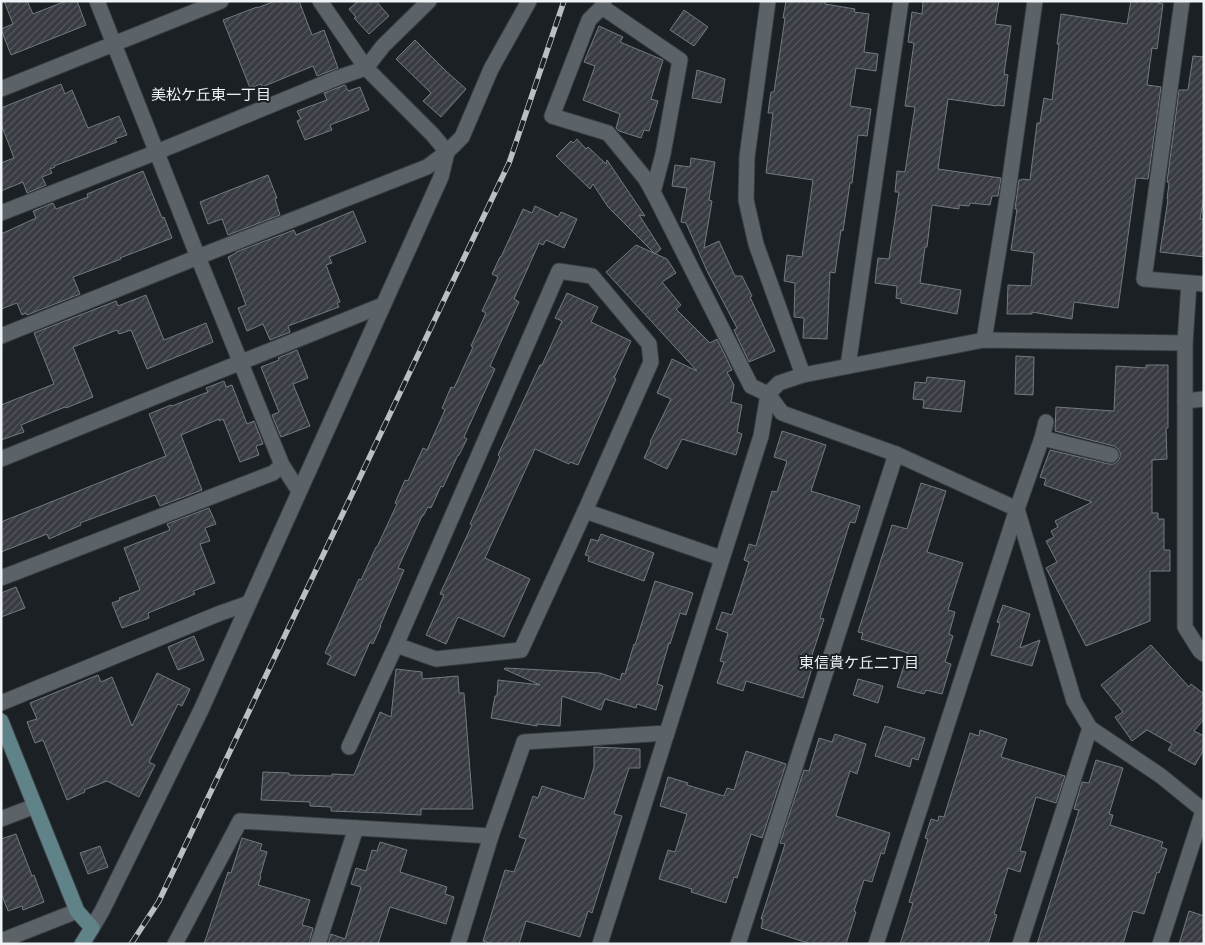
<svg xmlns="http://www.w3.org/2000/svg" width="1205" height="945" viewBox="0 0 1205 945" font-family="Arial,'Noto Sans JP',sans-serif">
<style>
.building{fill:url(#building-hatch);stroke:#757980}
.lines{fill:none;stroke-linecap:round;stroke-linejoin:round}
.street-casing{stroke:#383d40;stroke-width:17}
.secondary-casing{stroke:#383d40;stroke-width:17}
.street{stroke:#5b6368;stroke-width:15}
.secondary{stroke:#608289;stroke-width:15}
.rail-casing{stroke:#bbbfc2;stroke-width:5.5}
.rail{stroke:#1a2024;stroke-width:4;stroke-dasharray:11;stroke-linecap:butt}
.labels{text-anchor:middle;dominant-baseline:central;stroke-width:4;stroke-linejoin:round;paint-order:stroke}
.neighbourhood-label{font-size:15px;fill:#eff3f6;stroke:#1a2024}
</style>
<defs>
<pattern id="building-hatch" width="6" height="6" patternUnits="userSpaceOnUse" patternTransform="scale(1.25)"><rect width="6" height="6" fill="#383b42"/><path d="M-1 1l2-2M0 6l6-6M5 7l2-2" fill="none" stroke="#55585e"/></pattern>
</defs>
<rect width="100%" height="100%" fill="#1a2024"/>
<g class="building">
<polygon points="4,1 27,1 33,14 66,1 77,1 86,25 11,55 1,29 13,24"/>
<polygon points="275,1 299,1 312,35 324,30 338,68 317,76 313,66 262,87 261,84 250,88 223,20 257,7 257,8"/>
<polygon points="358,1 376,1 389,16 369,34 354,18 356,17 349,9"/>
<polygon points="786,1 825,1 825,4 855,9 854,12 869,14 864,52 878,54 876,71 856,68 850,106 871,109 867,136 858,135 852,183 850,183 843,231 841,230 835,273 830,272 827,339 803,338 804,318 794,317 795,283 784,281 787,255 802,257 813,180 766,173 773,113 768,113 771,92 774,92 785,18 783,18"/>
<polygon points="923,1 999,1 995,24 1011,26 1004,74 1008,75 1004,106 997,105 997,106 948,99 938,169 1001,178 998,196 992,196 990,205 970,203 969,206 959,205 959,209 932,205 927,247 925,247 920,283 961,290 957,314 901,303 901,299 896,298 897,286 875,283 878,258 889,259 899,192 895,192 897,171 905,172 915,107 905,106 914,43 908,42 912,12 922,14"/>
<polygon points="1131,1 1159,1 1158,3 1163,4 1157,49 1152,48 1147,85 1161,87 1148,179 1136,178 1118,308 1074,302 1072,319 1032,312 1032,314 1007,314 1008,285 1031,286 1034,253 1011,250 1017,209 1015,209 1019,180 1022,180 1022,179 1030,180 1037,123 1040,123 1044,98 1052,100 1059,44 1057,44 1061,14 1127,24"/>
<polygon points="684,10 708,27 694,46 670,30"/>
<polygon points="599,26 623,37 620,42 663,60 651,99 658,101 649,131 644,130 641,138 619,131 616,128 620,114 583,100 595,66 584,62"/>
<polygon points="415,40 446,71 466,89 441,117 423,101 431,93 396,59"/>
<polygon points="1193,56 1204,57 1204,196 1200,219 1204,219 1204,257 1160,252 1168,199 1167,199 1169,183 1167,182 1179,90 1188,90"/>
<polygon points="697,70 725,79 721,103 692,98"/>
<polygon points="61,84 65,94 72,90 88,128 119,116 127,135 115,139 117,142 54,166 55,167 50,169 52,173 42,177 46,185 27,193 23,182 1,191 1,163 14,158 1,124 1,108"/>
<polygon points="345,85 348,91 360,87 369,110 330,125 332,130 305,140 297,121 301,119 297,111 327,100 324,93"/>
<polygon points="577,139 586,149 588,147 606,164 607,160 645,216 639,215 661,249 655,254 608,207 593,184 590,189 556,156 571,141 573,143"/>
<polygon points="691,158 715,162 709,200 712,201 704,248 719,241 735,276 742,276 752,296 750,297 775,351 749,362 734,330 737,328 707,271 686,223 681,222 687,188 672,186 675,165 690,167"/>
<polygon points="143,171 162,218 164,217 172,238 120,258 121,259 73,277 80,294 27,315 26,313 22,315 17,303 1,309 1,234 36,218 33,211 53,203 56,209 88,197 87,194"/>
<polygon points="268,175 277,198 275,199 280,215 228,235 222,219 208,224 200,202"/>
<polygon points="535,206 558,217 561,212 577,219 564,248 546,240 543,245 539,243 514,299 519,302 490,366 495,369 464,437 467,439 459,455 458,455 443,487 441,486 431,508 428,507 423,516 422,516 398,568 404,570 380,626 381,626 373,644 370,642 355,676 327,664 331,656 325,653 359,579 361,580 376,547 377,547 397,504 395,503 405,480 408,481 423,448 427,450 445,410 442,408 451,387 454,388 473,347 471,346 486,313 482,311 498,277 492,274 500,257 501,257 523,209 532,213"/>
<polygon points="353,211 366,242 329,257 332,263 326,265 340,302 337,303 339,307 288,326 290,332 270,340 263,324 247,331 238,308 246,305 228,257 236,253 236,252 286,233 294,230 296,235"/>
<polygon points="636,245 667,259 676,273 662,282 681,305 676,309 710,343 717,339 732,370 727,372 734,385 731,402 742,405 737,432 742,434 736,455 682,439 667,469 644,458 651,443 650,442 671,399 657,393 672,359 697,371 606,272"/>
<polygon points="567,293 598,307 591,322 631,341 614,378 616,379 578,465 570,462 569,464 535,449 485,558 530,579 504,637 458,617 446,644 426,635 444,595 440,594 472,525 470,524 500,457 498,455 540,365 542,365 562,321 555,318"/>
<polygon points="146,295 164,340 206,323 213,342 147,369 131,330 119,334 117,330 73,347 93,397 66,408 65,407 21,425 24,432 1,440 1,405 54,384 34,333 116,301 118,306"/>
<polygon points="297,350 308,378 293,384 310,426 281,437 272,415 279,412 261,367 279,360 278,358"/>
<polygon points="1016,356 1034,357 1033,395 1015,394"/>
<polygon points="1146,365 1168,365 1168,428 1166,428 1167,459 1152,460 1152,513 1158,513 1158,519 1164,519 1164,550 1170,550 1170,571 1150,571 1150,621 1086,646 1046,568 1057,562 1046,541 1054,537 1051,531 1058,527 1055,521 1092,502 1044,485 1046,479 1040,477 1050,450 1109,464 1114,464 1118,461 1120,457 1120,452 1117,448 1114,446 1055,431 1056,407 1114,411 1116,366 1146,368"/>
<polygon points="927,377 965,381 961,412 923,408 924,400 913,399 915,382 926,383"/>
<polygon points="224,381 226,387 232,385 247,424 254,421 263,444 256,446 259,455 240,462 223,419 219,421 219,419 181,435 202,490 160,506 155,495 80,523 81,525 49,539 47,534 1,552 1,522 166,456 149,414 171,405 172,406 208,392 206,388"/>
<polygon points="782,431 826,445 811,491 860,506 855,523 850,522 820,618 824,619 808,667 812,668 803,698 746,681 743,691 717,683 724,662 720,661 728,633 716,629 722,612 732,615 749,562 744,560 749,544 756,546 772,491 777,492 787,461 774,457"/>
<polygon points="921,483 946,491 927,552 963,563 948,610 955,612 949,634 953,636 945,662 951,664 942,694 926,690 924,694 897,687 908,653 861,639 863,633 858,632 892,525 907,529"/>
<polygon points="209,508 216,524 205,528 210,541 200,544 215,583 193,591 195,594 148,613 149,618 122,628 112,603 120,600 119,598 140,590 124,548 170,530 167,524"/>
<polygon points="601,534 654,553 644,581 588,561 589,556 585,555 591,539 598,541"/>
<polygon points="655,581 693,593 686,615 680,613 670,644 669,643 657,684 663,686 656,710 637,704 636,708 605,699 601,710 562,696 560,726 537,724 537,726 491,718 495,696 497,696 498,680 540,685 504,669 505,668 600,673 620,680 622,673 625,674 634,644 635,645"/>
<polygon points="16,587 25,608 1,617 1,593"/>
<polygon points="1003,605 1030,614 1020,648 1040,640 1032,666 991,655 1000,623 997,622"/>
<polygon points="194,636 204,660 178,670 168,647"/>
<polygon points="1151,645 1189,687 1191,684 1204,694 1204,719 1194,731 1204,736 1204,749 1195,765 1168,750 1172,744 1147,730 1132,741 1115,717 1123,712 1101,685"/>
<polygon points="396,669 422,672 422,679 458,676 459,693 464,693 473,809 421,809 421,815 383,813 331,811 331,807 310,806 310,802 261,800 263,772 289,773 289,775 332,776 332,774 354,775 380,712 391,717"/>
<polygon points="157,673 190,689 182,706 178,704 149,762 155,765 139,797 107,781 84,790 85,792 67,800 43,740 35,743 27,722 37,719 30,703 98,675 101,682 112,677 132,726"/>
<polygon points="858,679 883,686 878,703 853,695"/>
<polygon points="885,726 925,738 918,760 912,758 910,767 875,756"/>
<polygon points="980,730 1007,739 1001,757 1065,776 1056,803 1036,797 1020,851 1026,852 1020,872 1008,868 994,914 997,915 988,944 900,944 913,903 909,902 928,839 925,838 931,819 938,821 939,816 944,817 970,733 979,736"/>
<polygon points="835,734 866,744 857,774 850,771 836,816 890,833 884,854 881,853 872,882 864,880 854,911 856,912 846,944 811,944 761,928 763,919 761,919 785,844 780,843 804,770 809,771 819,738 832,742"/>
<polygon points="594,747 640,749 640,768 629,768 614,814 622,816 592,913 588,911 580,937 526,921 519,944 493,944 483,941 505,870 514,872 526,839 519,837 533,796 538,798 542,786 584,799 594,767"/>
<polygon points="746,751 786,764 762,838 751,834 737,878 734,877 726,903 691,892 692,889 659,879 668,850 675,852 687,814 660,806 668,777 688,783 687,785 724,796 727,788 734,790"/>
<polygon points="1096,760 1123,768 1109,814 1113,815 1110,825 1163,842 1161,847 1167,849 1159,873 1157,872 1144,914 1133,911 1123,944 1037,944 1079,810 1074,809 1082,782 1089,783"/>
<polygon points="16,834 32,876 34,875 44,902 23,910 22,906 8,911 1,893 1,839"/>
<polygon points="242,838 262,844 260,850 267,852 260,876 261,877 258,885 310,900 302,925 313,928 309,944 204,944 228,872 231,873"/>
<polygon points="380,842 407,850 400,872 447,887 445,894 454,897 446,924 390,907 378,944 328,944 331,934 345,939 361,887 351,884 356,868 366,871 372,850 377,851"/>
<polygon points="100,846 108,867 88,874 80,853"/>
<polygon points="1189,911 1204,916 1204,944 1179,944"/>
</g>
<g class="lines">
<defs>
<g id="street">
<polyline points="97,1 198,257 282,465 299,491"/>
<polyline points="604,1 602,7 680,60 663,154 653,192 751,386 768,394 782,413 896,454 1017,509 1074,701 1090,728 1161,776 1204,811"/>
<polyline points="768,1 747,157 746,200 756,244 803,375"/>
<polyline points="1182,1 1144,279 1204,284"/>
<polyline points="602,7 589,20 552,116 608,133 645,178 653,192"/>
<polyline points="1,89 221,1"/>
<polyline points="1,213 157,152 337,78 366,68 383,46 429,1"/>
<polyline points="1189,283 1185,343 1185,627 1200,651 1204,654"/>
<polyline points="1,336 198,257 427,167 447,152 462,137 491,69 529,1"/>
<polyline points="984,340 1008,192 1035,1"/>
<polyline points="848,366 901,1"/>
<polyline points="1185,401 1204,399"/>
<polyline points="1042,438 1111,455"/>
<polyline points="1,459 383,305"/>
<polyline points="585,511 721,558"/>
<polyline points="1,578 273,473 282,465"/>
<polyline points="1,703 218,614 249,603"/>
<polyline points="349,747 396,645 559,271 592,276 649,344 651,362 585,511 521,650 436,659 396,645"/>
<polyline points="1,819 35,806"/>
<polyline points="92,928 102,911 201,710 441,177 447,152 433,135 366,68 320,1"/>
<polyline points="1,941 77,911"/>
<polyline points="175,944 240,821 491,836 524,742 667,733"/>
<polyline points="318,944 356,828"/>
<polyline points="458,944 491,836"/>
<polyline points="600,944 761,436 768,394 779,383 803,375 984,340 1185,343"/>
<polyline points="738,944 896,454"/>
<polyline points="876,944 1017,509 1042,438 1046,422"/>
<polyline points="1020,944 1090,728"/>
<polyline points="1160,944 1203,811"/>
</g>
<polyline id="secondary" points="1,721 77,911 92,928 82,944"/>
</defs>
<use href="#street" class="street-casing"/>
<use href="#secondary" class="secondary-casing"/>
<use href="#street" class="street"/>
<use href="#secondary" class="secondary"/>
<defs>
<polyline id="rail" points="131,944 159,901 509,163 564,1"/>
</defs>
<use href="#rail" class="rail-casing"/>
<use href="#rail" class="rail"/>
</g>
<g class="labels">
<g class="neighbourhood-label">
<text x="211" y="94">美松ケ丘東一丁目</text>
<text x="859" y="662">東信貴ケ丘二丁目</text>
</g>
</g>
<rect width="1205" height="945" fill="none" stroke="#eff3f6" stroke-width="5"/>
</svg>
